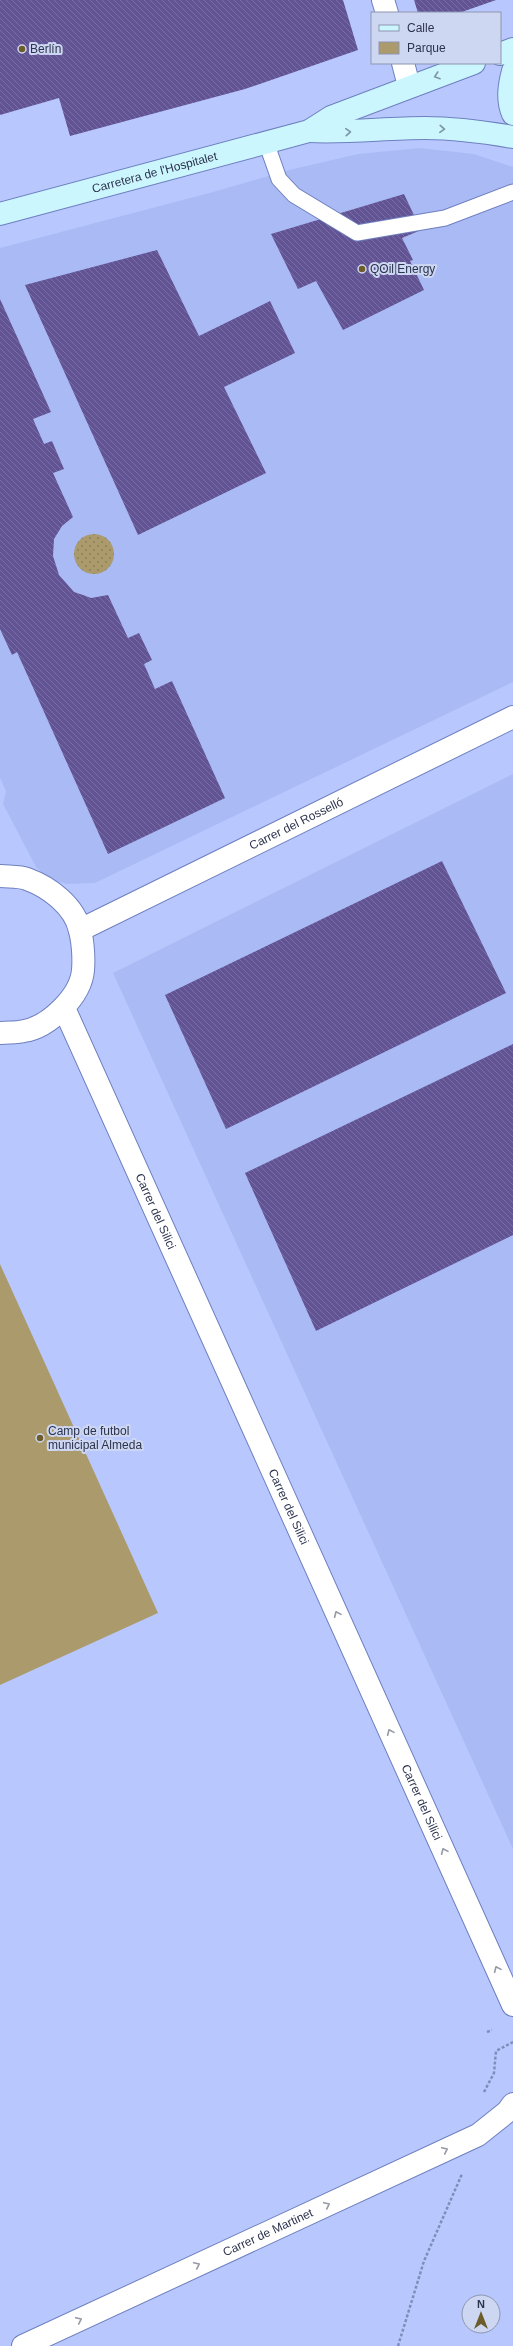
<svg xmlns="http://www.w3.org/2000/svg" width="513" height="2346" viewBox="0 0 513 2346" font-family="Helvetica,sans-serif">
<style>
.built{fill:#a9baf5}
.grass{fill:url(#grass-dots)}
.park{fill:#ab9b6c}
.building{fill:url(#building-back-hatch)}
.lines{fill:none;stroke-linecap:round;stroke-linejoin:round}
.lane-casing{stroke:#6e7fbe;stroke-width:17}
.street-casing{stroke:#6e7fbe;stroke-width:24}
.secondary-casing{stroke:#6e7fbe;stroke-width:24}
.path{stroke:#818db9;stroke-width:2.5;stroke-dasharray:3 2;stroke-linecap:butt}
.lane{stroke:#fff;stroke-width:15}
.street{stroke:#fff;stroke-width:22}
.secondary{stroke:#cbf6fe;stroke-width:22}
.oneway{stroke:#7c94a6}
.oneway2{stroke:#9699a6}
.poi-dot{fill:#6d5d2b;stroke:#ced7f2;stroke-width:1.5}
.labels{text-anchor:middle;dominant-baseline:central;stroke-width:4;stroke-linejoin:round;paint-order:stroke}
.poi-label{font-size:12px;fill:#2c334e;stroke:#ced7f2;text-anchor:start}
.street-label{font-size:12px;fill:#2c334e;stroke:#ced7f2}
</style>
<defs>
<pattern id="grass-dots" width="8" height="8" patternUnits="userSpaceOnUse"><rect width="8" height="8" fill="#ab9b6c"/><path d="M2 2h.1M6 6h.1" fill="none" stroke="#8b7f5b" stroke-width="1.8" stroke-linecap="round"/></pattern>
<pattern id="building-back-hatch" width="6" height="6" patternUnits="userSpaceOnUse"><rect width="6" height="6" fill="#625395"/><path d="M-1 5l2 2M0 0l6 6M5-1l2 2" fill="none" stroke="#7a6fa2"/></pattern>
</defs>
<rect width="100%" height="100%" fill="#b8c8ff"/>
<g class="built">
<polygon points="419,148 474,154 513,167 513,682 95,883 67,884 49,879 36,867 3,804 6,791 0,778 0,248 213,192 289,170 358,154"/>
<polygon points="513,774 513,1849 113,973"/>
</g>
<circle class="grass" cx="94" cy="554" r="20"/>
<polygon class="park" points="0,1264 158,1613 0,1685"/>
<g class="building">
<polygon points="0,0 343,0 358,50 245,89 70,136 59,98 0,115"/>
<polygon points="414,0 496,0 459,13 418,13"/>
<polygon points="404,194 421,230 402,238 413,260 410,261 424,290 343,330 316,281 298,289 271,234"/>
<polygon points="157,250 199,336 270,301 295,353 224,387 266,473 138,535 25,285"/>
<polygon points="0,299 51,412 33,419 44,444 52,441 64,469 53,473 73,517 62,526 54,539 53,556 59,575 74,592 83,595 91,598 108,595 128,638 139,633 152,660 144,664 155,689 172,681 225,798 108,854 17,652 12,655 0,629"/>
<polygon points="442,861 506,993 226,1129 165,995"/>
<polygon points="513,1044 513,1235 316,1331 245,1173"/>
</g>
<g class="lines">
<defs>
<polyline id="lane" points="266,142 279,179 294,195 357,233 445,218 513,192"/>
<g id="street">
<polyline points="383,0 387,13"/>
<polyline points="403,63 409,86"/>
<path d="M0,876C9,877 19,876 27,879C49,887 75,906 80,931C83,942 84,959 83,970C81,996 49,1027 24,1031C17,1033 8,1032 0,1033"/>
<path id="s1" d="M80,930L513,717"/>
<path id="s2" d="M64,1008L513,2005"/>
<path id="s3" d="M23,2346L478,2135L508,2111L513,2104"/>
</g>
<g id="secondary">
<polyline points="500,54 513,49"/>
<path d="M513,71C509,86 507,100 513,114"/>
<path d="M309,131C348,133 386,128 425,128C455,128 484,132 513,137"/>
<path id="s4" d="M0,214L309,131L331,117L474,63"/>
</g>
</defs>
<use href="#lane" class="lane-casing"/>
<use href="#street" class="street-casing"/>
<use href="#secondary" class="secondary-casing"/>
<g class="path">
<polyline points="487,2032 492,2030"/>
<polyline points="484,2092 494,2073 496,2051 513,2042"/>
<polyline points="398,2346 424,2261 462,2174"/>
</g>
<use href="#lane" class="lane"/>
<use href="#street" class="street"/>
<use href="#secondary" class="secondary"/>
</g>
<defs><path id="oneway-chevron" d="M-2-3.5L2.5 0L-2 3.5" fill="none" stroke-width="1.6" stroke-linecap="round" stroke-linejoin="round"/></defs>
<g class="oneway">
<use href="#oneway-chevron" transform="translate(437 76) rotate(161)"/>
<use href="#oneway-chevron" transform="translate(442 129) rotate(3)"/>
<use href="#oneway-chevron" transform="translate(348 132) rotate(-4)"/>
</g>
<g class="oneway2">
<use href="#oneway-chevron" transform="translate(337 1614) rotate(-114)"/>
<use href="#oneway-chevron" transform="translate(390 1732) rotate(-114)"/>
<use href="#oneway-chevron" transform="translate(444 1851) rotate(-114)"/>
<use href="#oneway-chevron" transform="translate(497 1969) rotate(-114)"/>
<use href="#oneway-chevron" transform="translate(445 2150) rotate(-25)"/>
<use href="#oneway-chevron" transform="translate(327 2205) rotate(-25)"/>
<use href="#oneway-chevron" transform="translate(197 2265) rotate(-25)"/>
<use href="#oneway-chevron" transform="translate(79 2320) rotate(-25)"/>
</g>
<g class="poi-dot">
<circle cx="22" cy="49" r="4"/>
<circle cx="362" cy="269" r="4"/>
<circle cx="40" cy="1438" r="4"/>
</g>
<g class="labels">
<g class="poi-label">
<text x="30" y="49">Berlín</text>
<text x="370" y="269">QOil Energy</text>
<text x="48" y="1431">Camp de futbol<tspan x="48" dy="14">municipal Almeda</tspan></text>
</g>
<g class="street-label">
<text stroke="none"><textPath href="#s4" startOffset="160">Carretera de l'Hospitalet</textPath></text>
<text stroke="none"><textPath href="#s1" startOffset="241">Carrer del Rosselló</textPath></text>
<text stroke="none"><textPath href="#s2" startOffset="223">Carrer del Silici</textPath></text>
<text stroke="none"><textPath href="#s2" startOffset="547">Carrer del Silici</textPath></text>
<text stroke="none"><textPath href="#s2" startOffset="871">Carrer del Silici</textPath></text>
<text stroke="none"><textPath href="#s3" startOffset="270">Carrer de Martinet</textPath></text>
</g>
</g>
<rect x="371" y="12" width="130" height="52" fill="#ced7f2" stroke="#8d95b0"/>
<rect x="379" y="25" width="20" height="6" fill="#cbf6fe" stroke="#8d95b0"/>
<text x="407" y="32" font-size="12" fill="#2c334e">Calle</text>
<rect x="379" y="42" width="20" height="12" fill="#ab9b6c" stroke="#8d95b0"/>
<text x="407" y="52" font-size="12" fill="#2c334e">Parque</text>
<g transform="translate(481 2314)"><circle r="19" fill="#ced7f2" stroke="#8d95b0"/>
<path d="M0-3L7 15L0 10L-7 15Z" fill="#6d5d2b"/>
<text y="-6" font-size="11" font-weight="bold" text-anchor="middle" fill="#2c334e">N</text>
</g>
</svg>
